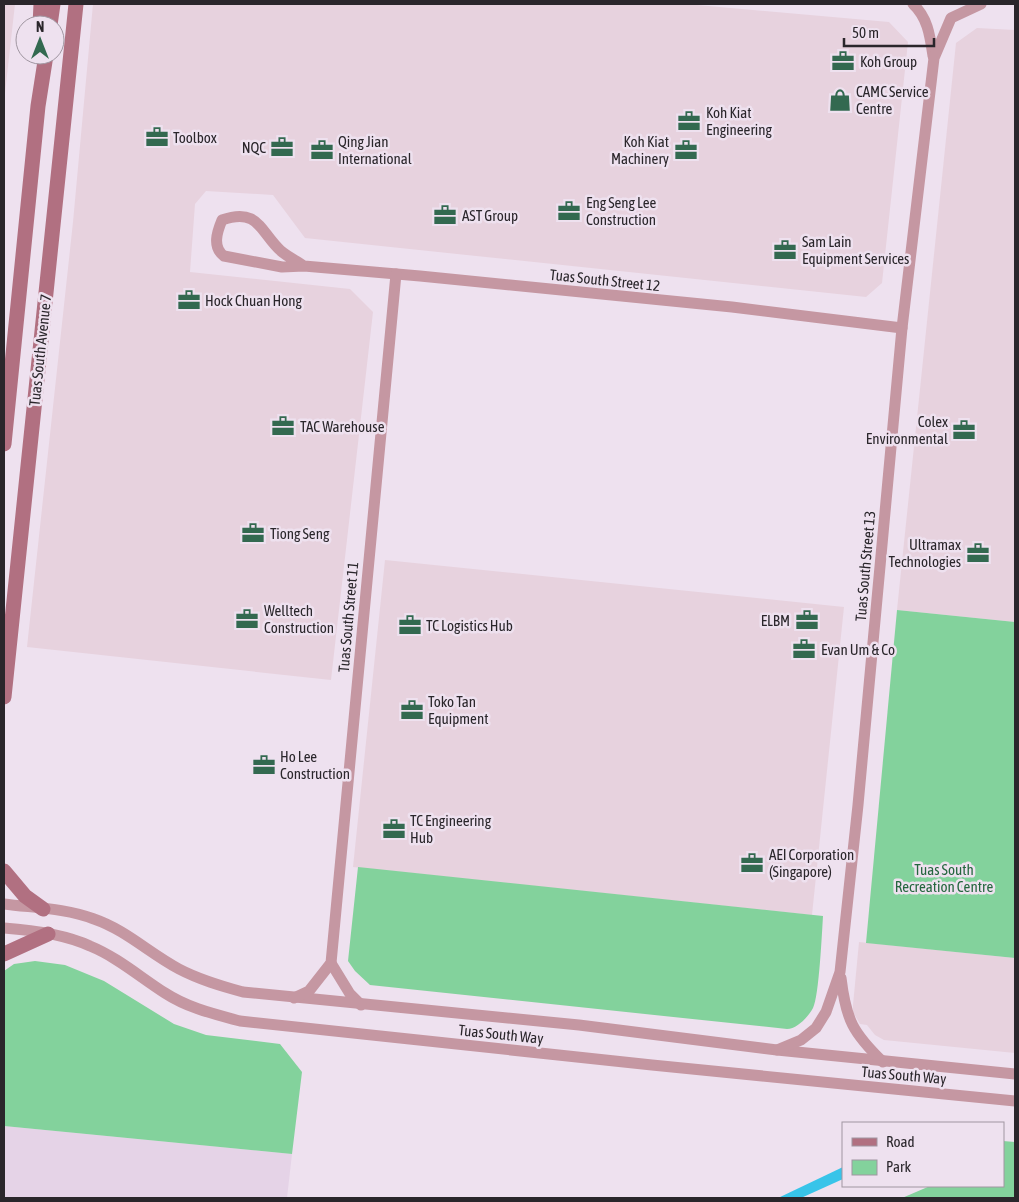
<svg xmlns="http://www.w3.org/2000/svg" width="1019" height="1202" viewBox="0 0 1019 1202" font-family="'Asap Condensed',sans-serif">
<style>
.built{fill:#e5d3e7}
.industrial{fill:#e7d2de}
.green{fill:#83d29c}
.water{fill:#38c4e9}
.lines{fill:none;stroke-linecap:round;stroke-linejoin:round}
.street{stroke:#c597a2;stroke-width:11}
.secondary{stroke:#b17081;stroke-width:15}
.labels{text-anchor:middle;dominant-baseline:central;stroke-width:5;stroke-linejoin:round;paint-order:stroke}
.poi-label{font-size:15px;fill:#2a262b;stroke:#eee1ef;text-anchor:start}
.street-label{font-size:15px;fill:#2a262b;stroke:#eee1ef}
.park-label{font-size:15px;fill:#24663e;stroke:#eee1ef}
</style>
<rect width="100%" height="100%" fill="#eee1ef"/>
<polygon class="built" points="4,1126 292,1154 287,1198 4,1198"/>
<g class="industrial">
<polygon points="4,4 15,4 4,102"/>
<polygon points="93,4 686,4 889,22 908,42 882,283 866,297 305,238 273,195 206,191 195,204 190,272 350,289 373,312 331,680 27,647 73,222"/>
<polygon points="977,28 1015,30 1015,622 897,610 956,43"/>
<polygon points="385,560 844,607 812,915 353,867"/>
<polygon points="859,942 1015,958 1015,1053 884,1040 875,1035 867,1025 860,1024 853,1012 853,1005"/>
</g>
<g class="green">
<polygon points="897,610 1015,622 1015,958 866,943"/>
<path d="M358,867L823,916C822,932 819,997 813,1008C808,1017 797,1029 787,1029L370,985L355,971L348,961Z"/>
<polygon points="35,961 65,965 104,981 174,1024 206,1035 280,1044 302,1072 292,1154 4,1126 4,971 14,964"/>
<polygon points="1003,1141 1015,1142 1015,1198 902,1198 930,1186 1003,1186"/>
</g>
<polygon class="water" points="843,1167 843,1179 801,1198 778,1198"/>
<g class="lines">
<g class="street">
<path d="M913,4C928,18 930,36 933,56"/>
<path d="M304,266C297,261 288,257 281,251C260,232 259,207 222,220C217,232 212,247 224,256L282,267L304,266L420,276L732,307L902,328"/>
<path d="M4,904C34,908 65,908 94,919C126,930 149,953 179,969C200,980 221,986 243,992L579,1025L777,1050L1015,1074"/>
<path d="M4,928C32,930 64,934 90,946C117,957 140,977 165,993C188,1008 214,1014 240,1021L652,1065L1015,1101"/>
<polyline points="331,963 350,994 361,1005"/>
<path d="M841,978C846,1020 853,1033 883,1062"/>
<polyline points="294,998 309,991 331,963 396,274"/>
<polyline points="777,1050 801,1040 816,1028 826,1012 840,972 858,805 902,328 934,58 951,18 981,4"/>
</g>
<g class="secondary">
<polyline points="40,25 41,4"/>
<polyline points="50,25 53,4"/>
<polyline points="4,444 38,106 46,55"/>
<polyline points="4,697 76,4"/>
<polyline points="4,871 25,896 43,909"/>
<polyline points="4,954 48,934"/>
</g>
</g>
<defs>
<symbol id="office-bare" viewBox="-9 -9 18 18"><path d="M-6-3h4V-5.5h4V-3h4V5H-6ZM-1-4.5V-3h2v-1.5ZM-6 0V1H6V0Z" fill="#336950" stroke="#eee1ef" stroke-width="2.5" paint-order="stroke"/></symbol>
<symbol id="shop-bare" viewBox="-9 -9 18 18"><path d="M-5-2.5h2.3a2.7 3.5 0 0 1 5.4 0H5L5.5 6h-11ZM-1.5-2.5h3a1.5 2.3 0 0 0-3 0Z" fill="#336950" stroke="#eee1ef" stroke-width="2.5" paint-order="stroke"/></symbol>
</defs>
<g fill-rule="evenodd">
<use href="#office-bare" x="827" y="45" width="32" height="32"/>
<use href="#shop-bare" x="824" y="84" width="32" height="32"/>
<use href="#office-bare" x="673" y="105" width="32" height="32"/>
<use href="#office-bare" x="141" y="121" width="32" height="32"/>
<use href="#office-bare" x="266" y="131" width="32" height="32"/>
<use href="#office-bare" x="306" y="134" width="32" height="32"/>
<use href="#office-bare" x="670" y="134" width="32" height="32"/>
<use href="#office-bare" x="553" y="195" width="32" height="32"/>
<use href="#office-bare" x="429" y="199" width="32" height="32"/>
<use href="#office-bare" x="769" y="234" width="32" height="32"/>
<use href="#office-bare" x="173" y="284" width="32" height="32"/>
<use href="#office-bare" x="267" y="410" width="32" height="32"/>
<use href="#office-bare" x="948" y="414" width="32" height="32"/>
<use href="#office-bare" x="237" y="517" width="32" height="32"/>
<use href="#office-bare" x="962" y="537" width="32" height="32"/>
<use href="#office-bare" x="231" y="603" width="32" height="32"/>
<use href="#office-bare" x="791" y="604" width="32" height="32"/>
<use href="#office-bare" x="394" y="609" width="32" height="32"/>
<use href="#office-bare" x="788" y="633" width="32" height="32"/>
<use href="#office-bare" x="396" y="694" width="32" height="32"/>
<use href="#office-bare" x="248" y="749" width="32" height="32"/>
<use href="#office-bare" x="378" y="813" width="32" height="32"/>
<use href="#office-bare" x="736" y="847" width="32" height="32"/>
</g>
<g class="labels">
<g class="poi-label">
<text x="860" y="61">Koh Group</text>
<text x="856" y="91">CAMC Service<tspan x="856" dy="17">Centre</tspan></text>
<text x="706" y="112">Koh Kiat<tspan x="706" dy="17">Engineering</tspan></text>
<text x="173" y="137">Toolbox</text>
<text x="338" y="141">Qing Jian<tspan x="338" dy="17">International</tspan></text>
<text x="669" y="141" text-anchor="end">Koh Kiat<tspan x="669" dy="17">Machinery</tspan></text>
<text x="266" y="147" text-anchor="end">NQC</text>
<text x="586" y="202">Eng Seng Lee<tspan x="586" dy="17">Construction</tspan></text>
<text x="462" y="215">AST Group</text>
<text x="802" y="241">Sam Lain<tspan x="802" dy="17">Equipment Services</tspan></text>
<text x="205" y="300">Hock Chuan Hong</text>
<text x="948" y="421" text-anchor="end">Colex<tspan x="948" dy="17">Environmental</tspan></text>
<text x="300" y="426">TAC Warehouse</text>
<text x="270" y="533">Tiong Seng</text>
<text x="961" y="544" text-anchor="end">Ultramax<tspan x="961" dy="17">Technologies</tspan></text>
<text x="264" y="610">Welltech<tspan x="264" dy="17">Construction</tspan></text>
<text x="790" y="620" text-anchor="end">ELBM</text>
<text x="426" y="625">TC Logistics Hub</text>
<text x="821" y="649">Evan Um &amp; Co</text>
<text x="428" y="701">Toko Tan<tspan x="428" dy="17">Equipment</tspan></text>
<text x="280" y="756">Ho Lee<tspan x="280" dy="17">Construction</tspan></text>
<text x="410" y="820">TC Engineering<tspan x="410" dy="17">Hub</tspan></text>
<text x="769" y="854">AEI Corporation<tspan x="769" dy="17">(Singapore)</tspan></text>
</g>
<g class="street-label">
<text transform="translate(605 280) rotate(6)">Tuas South Street 12</text>
<text transform="translate(40 350) rotate(-84)">Tuas South Avenue 7</text>
<text transform="translate(865 566) rotate(-85)">Tuas South Street 13</text>
<text transform="translate(348 617) rotate(-85)">Tuas South Street 11</text>
<text transform="translate(501 1034) rotate(6)">Tuas South Way</text>
<text transform="translate(904 1075) rotate(5)">Tuas South Way</text>
</g>
<g class="park-label">
<text x="944" y="869">Tuas South<tspan x="944" dy="17">Recreation Centre</tspan></text>
</g>
</g>
<rect width="1019" height="1202" fill="none" stroke="#2a262b" stroke-width="10"/>
<rect x="842" y="1122" width="162" height="65" fill="#eee1ef" stroke="#a096a1"/>
<rect x="852" y="1138" width="25" height="8" fill="#b17081" stroke="#a096a1"/>
<text x="886" y="1147" font-size="15" fill="#2a262b">Road</text>
<rect x="852" y="1160" width="25" height="15" fill="#83d29c" stroke="#a096a1"/>
<text x="886" y="1172" font-size="15" fill="#2a262b">Park</text>
<g transform="translate(40 40)"><circle r="24" fill="#eee1ef" stroke="#a096a1"/>
<path d="M0-4L9 19L0 12L-9 19Z" fill="#336950"/>
<text y="-8" font-size="14" font-weight="bold" text-anchor="middle" fill="#2a262b">N</text>
</g>
<path d="M844 38v8h90v-8" fill="none" stroke="#2a262b" stroke-width="2.5"/>
<text x="852" y="38" font-size="15" fill="#2a262b" stroke="#eee1ef" stroke-width="4" paint-order="stroke">50 m</text>
</svg>
